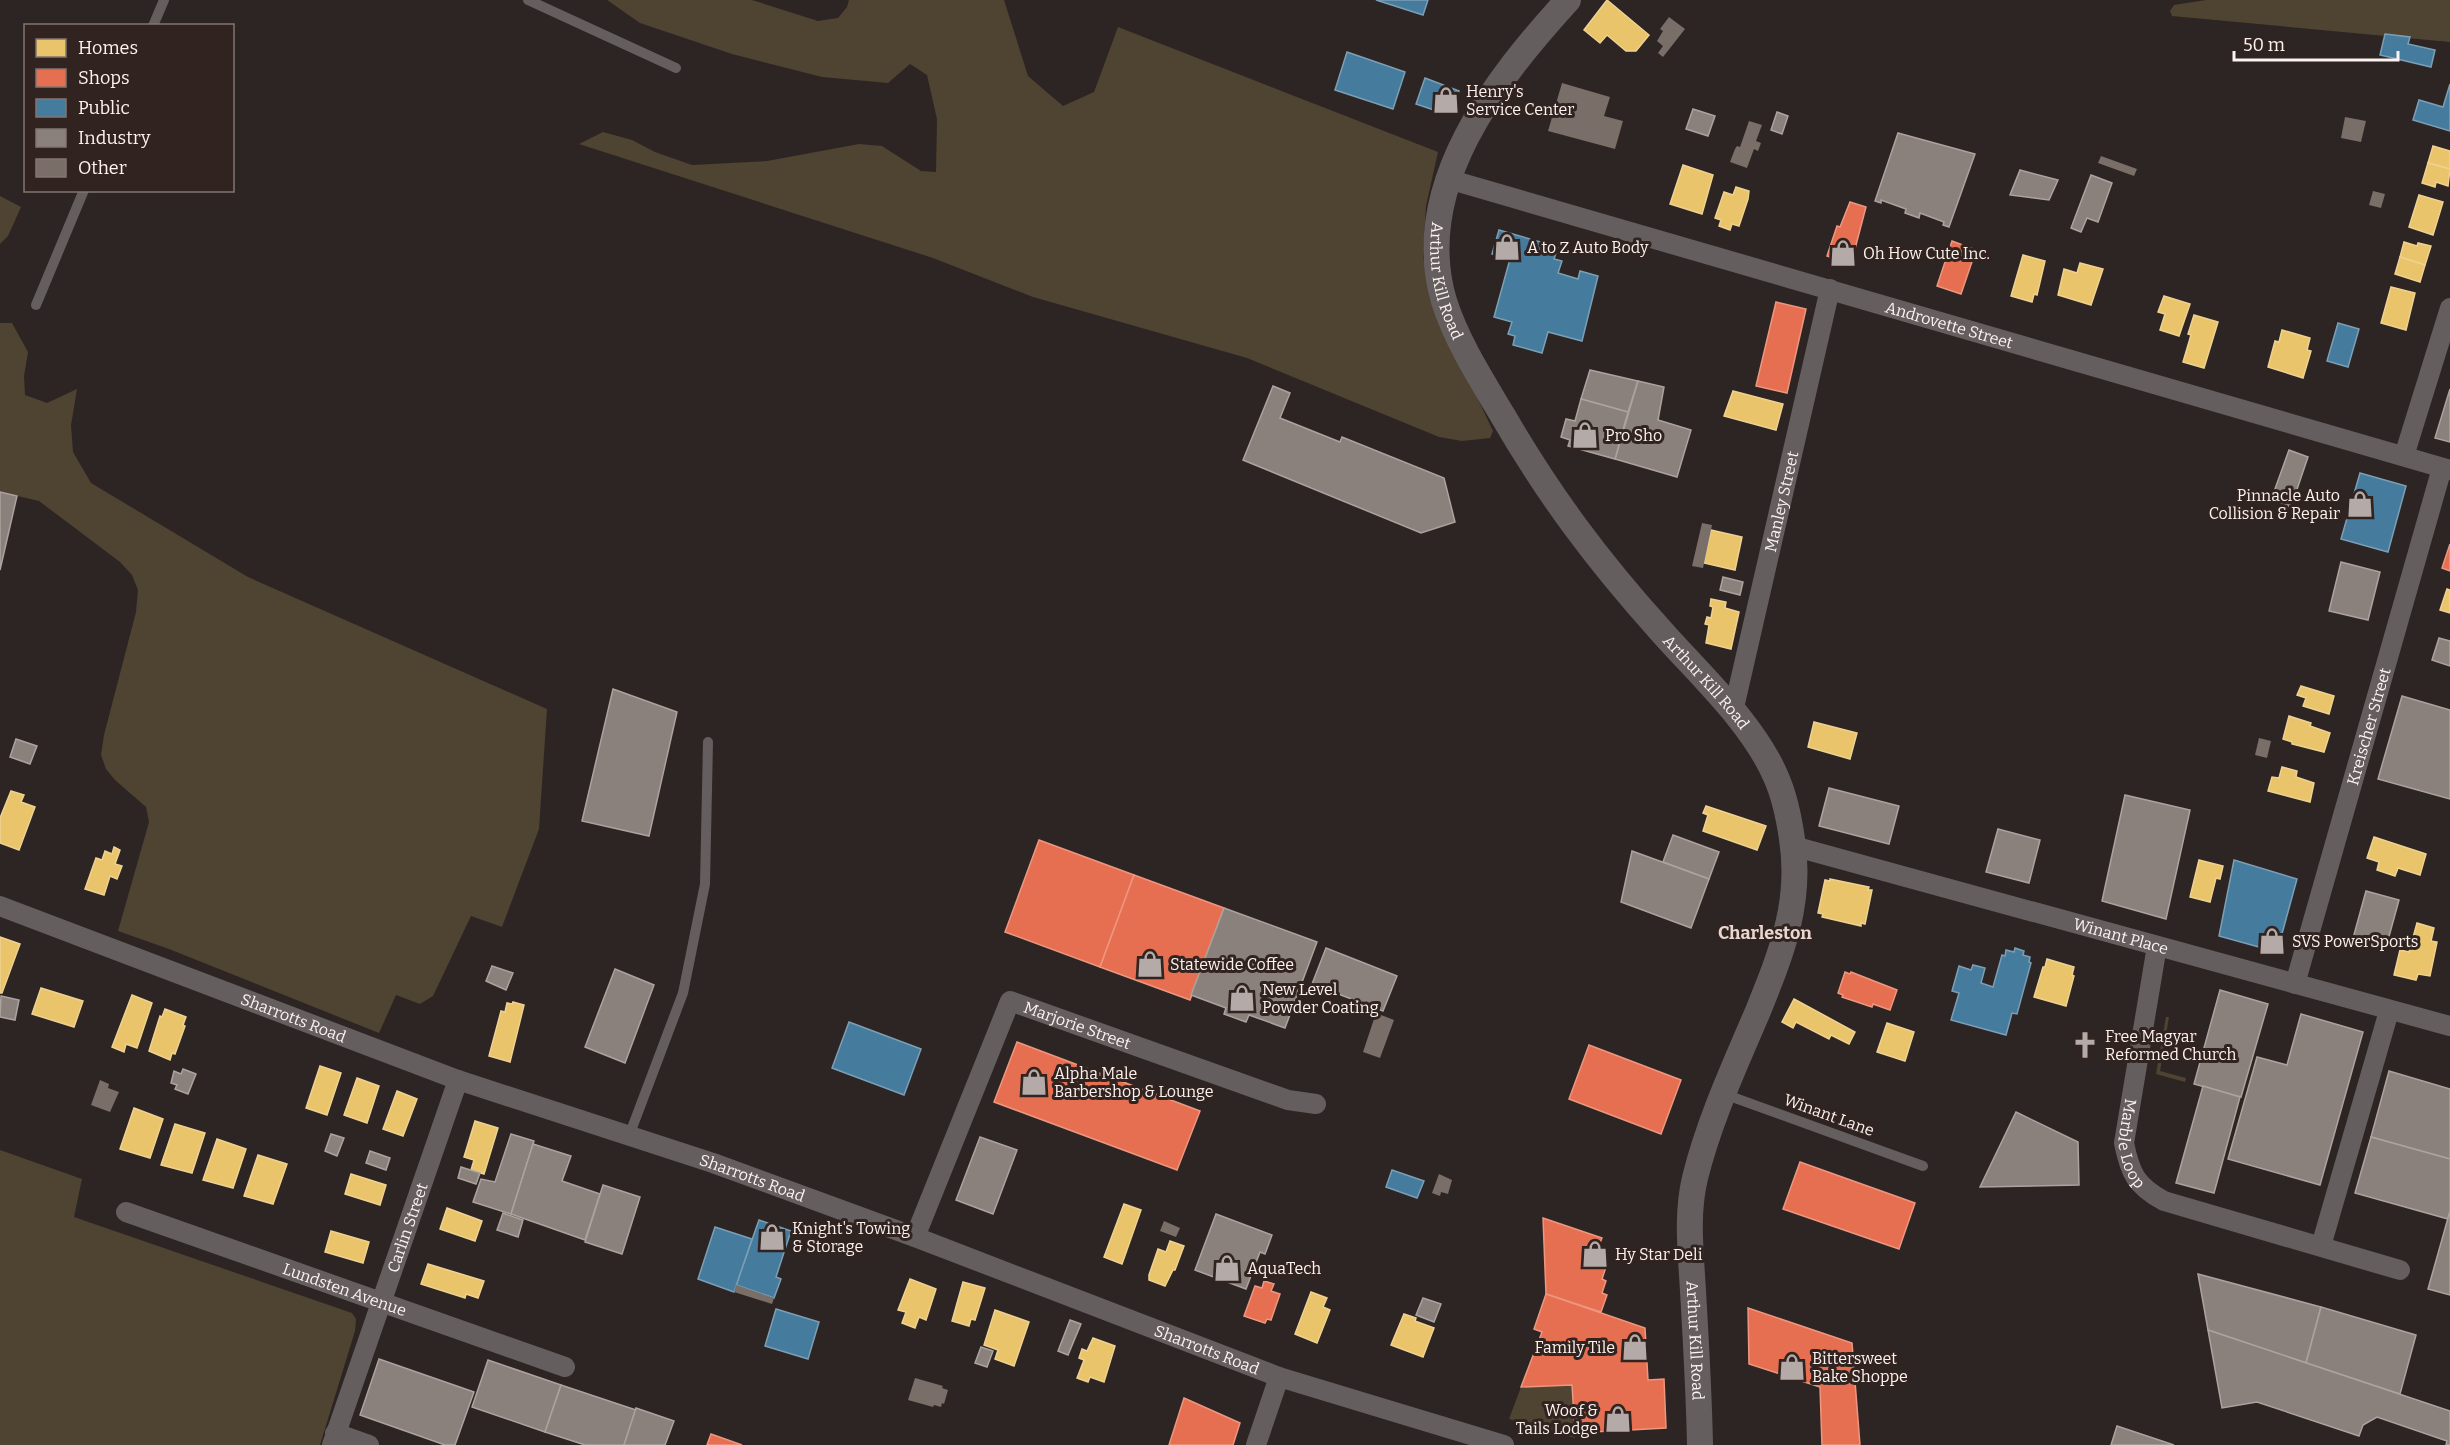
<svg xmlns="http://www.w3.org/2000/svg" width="2450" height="1445" viewBox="0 0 2450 1445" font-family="Bitter,serif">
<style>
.green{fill:#4f4331}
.homes{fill:#e9c46a;stroke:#efd292;stroke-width:1.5}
.shops{fill:#e76f51;stroke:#ed9680;stroke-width:1.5}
.public{fill:#457b9d;stroke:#7c9fb6;stroke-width:1.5}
.industry{fill:#8a817c;stroke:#aca39e;stroke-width:1.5}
.building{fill:#796f68}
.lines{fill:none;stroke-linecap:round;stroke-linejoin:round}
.service{stroke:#655e5e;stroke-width:10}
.minor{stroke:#655e5e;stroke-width:20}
.tertiary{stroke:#655e5e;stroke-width:26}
.labels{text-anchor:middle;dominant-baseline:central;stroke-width:6;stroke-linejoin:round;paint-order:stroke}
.poi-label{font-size:16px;fill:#fcf2ef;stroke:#31231f;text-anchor:start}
.street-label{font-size:16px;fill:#fcf2ef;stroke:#31231f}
.neighbourhood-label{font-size:18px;font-weight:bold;fill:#e9d6d0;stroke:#31231f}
</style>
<rect width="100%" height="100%" fill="#2d2523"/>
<g class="green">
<polygon points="607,0 752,0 818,21 838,18 847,7 849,0 1004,0 1028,76 1063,106 1094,92 1118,27 1438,152 1426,206 1423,257 1437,312 1493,431 1490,438 1462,441 1439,437 1247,358 1033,297 933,258 579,144 603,132 632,140 655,152 692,165 767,161 859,144 882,146 921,171 936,172 937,119 927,75 910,64 888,83 822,77 732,54 640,23"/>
<polygon points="2206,0 2450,0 2450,42 2172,16 2170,11 2174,5"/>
<polygon points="0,196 21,207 8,236 0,244"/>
<polygon points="0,323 12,323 28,352 24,376 25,395 47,403 77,389 71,425 73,452 91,483 248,577 547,709 539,829 502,927 471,916 433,996 420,1004 396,995 379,1033 169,949 118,931 149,822 146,807 115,780 106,769 101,755 104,735 136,612 138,590 132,575 120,562 39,501 0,492"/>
<polygon points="2166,1017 2169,1017 2160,1071 2186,1078 2185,1082 2156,1074"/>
<polygon points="0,1150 82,1179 74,1217 352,1313 356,1319 355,1331 320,1445 0,1445"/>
<polygon points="1572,1385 1575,1438 1509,1419 1521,1387"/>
</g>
<g class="homes">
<polygon points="1607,0 1649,35 1636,51 1626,51 1607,35 1600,43 1584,30"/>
<polygon points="2433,146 2450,151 2450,169 2428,163"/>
<polygon points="2428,163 2450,169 2448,186 2436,182 2435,187 2422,183"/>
<polygon points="1683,165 1713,175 1702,214 1670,204"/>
<polygon points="1736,187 1749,191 1748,199 1739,226 1732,224 1730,230 1719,226 1721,220 1715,218 1724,192 1733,195"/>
<polygon points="2419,195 2443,202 2433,235 2409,227"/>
<polygon points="2404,242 2417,246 2418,243 2431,246 2425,265 2400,257"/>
<polygon points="2023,255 2045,261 2037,295 2034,294 2032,302 2011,296"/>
<polygon points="2400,257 2425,265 2420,282 2395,274"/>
<polygon points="2080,263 2103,269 2091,305 2058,295 2064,269 2077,273"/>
<polygon points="2391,287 2415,293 2406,330 2381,323"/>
<polygon points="2164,296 2190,304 2179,336 2160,330 2165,314 2158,312"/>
<polygon points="2194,315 2218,322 2204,368 2183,362 2191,335 2188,334"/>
<polygon points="2282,330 2310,338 2307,350 2311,351 2303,378 2268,367 2275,341 2279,342"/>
<polygon points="1733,391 1783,404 1776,430 1724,416"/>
<polygon points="1711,530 1742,537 1735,570 1704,563"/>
<polygon points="2447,589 2450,590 2450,613 2440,610"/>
<polygon points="1711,599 1726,602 1725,608 1739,612 1731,649 1706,643 1709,625 1705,624 1707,617 1711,618 1713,607 1710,606"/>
<polygon points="2301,686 2334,696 2329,714 2303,706 2306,698 2297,695"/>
<polygon points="2289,716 2311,723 2310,726 2330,733 2324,752 2292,744 2292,742 2283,739"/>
<polygon points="1814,722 1857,733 1850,759 1808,747"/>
<polygon points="2282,767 2297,771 2296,777 2314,783 2310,802 2268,791 2272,777 2279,778"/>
<polygon points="11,791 24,795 21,802 35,807 19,850 0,843 0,818"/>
<polygon points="1706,806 1766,826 1757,850 1703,831 1708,815 1703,813"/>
<polygon points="2374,837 2426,854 2420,875 2398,868 2395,876 2377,870 2379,862 2367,858"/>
<polygon points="114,847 120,850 115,864 122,866 117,879 110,876 104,895 85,889 96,858 102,860 105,851 112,854"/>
<polygon points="2199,860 2223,866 2220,879 2216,878 2210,902 2190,897"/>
<polygon points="1830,879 1869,887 1868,890 1872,890 1865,924 1861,923 1861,926 1822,917 1823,914 1818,913 1825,880 1830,881"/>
<polygon points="2417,923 2434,928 2431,941 2437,942 2430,976 2418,974 2416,980 2394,975 2400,950 2409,952"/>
<polygon points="0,937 20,944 2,993 0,993"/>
<polygon points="2047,959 2074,967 2072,975 2074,976 2066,1006 2034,997 2043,967 2045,967"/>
<polygon points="41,988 83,1001 74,1027 32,1014"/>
<polygon points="132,995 152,1003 137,1048 126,1044 124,1052 112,1047"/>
<polygon points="1794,999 1855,1032 1849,1044 1831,1035 1829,1039 1796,1022 1793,1028 1782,1022"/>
<polygon points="513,1002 524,1005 510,1062 489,1056 501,1011 505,1012 507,1003 512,1004"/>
<polygon points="165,1009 186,1017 183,1025 185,1026 175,1054 172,1053 170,1060 149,1051 160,1016 162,1017"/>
<polygon points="1887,1023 1914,1032 1905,1061 1877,1052"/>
<polygon points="320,1066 341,1073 327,1115 306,1108"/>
<polygon points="357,1078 379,1086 367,1123 344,1115"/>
<polygon points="397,1091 417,1099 403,1136 383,1129"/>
<polygon points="134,1108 163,1119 150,1158 120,1149"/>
<polygon points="475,1121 498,1128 484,1174 471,1170 474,1160 464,1157"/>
<polygon points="175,1124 205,1133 192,1173 161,1165"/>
<polygon points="217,1139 246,1149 233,1188 203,1180"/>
<polygon points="258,1155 287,1164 273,1204 244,1196"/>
<polygon points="351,1174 386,1185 380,1205 345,1194"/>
<polygon points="1124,1204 1141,1210 1122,1264 1104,1257"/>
<polygon points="447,1208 482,1221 475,1241 440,1229"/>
<polygon points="331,1231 369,1242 363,1263 325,1252"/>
<polygon points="1170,1241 1184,1246 1175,1270 1173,1270 1165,1286 1149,1280 1149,1275 1158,1249 1166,1252"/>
<polygon points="428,1264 484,1281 478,1298 466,1294 465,1298 462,1297 421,1284"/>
<polygon points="910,1279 936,1289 926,1320 919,1317 915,1328 902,1323 906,1312 898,1310"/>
<polygon points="963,1282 985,1288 975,1320 971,1319 969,1326 952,1321"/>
<polygon points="1311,1292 1327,1298 1323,1307 1330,1310 1317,1343 1295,1334"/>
<polygon points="995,1310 1029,1322 1014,1366 995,1359 998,1350 984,1345"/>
<polygon points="1404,1314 1416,1318 1415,1321 1434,1328 1423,1357 1391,1345"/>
<polygon points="1093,1338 1115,1346 1104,1382 1090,1377 1088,1382 1077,1378 1084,1360 1079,1358 1082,1349 1087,1351"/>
</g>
<g class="shops">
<polygon points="1850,202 1866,207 1851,264 1827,256 1837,226 1840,227"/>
<polygon points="1952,241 1976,250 1961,294 1937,286"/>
<polygon points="1776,302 1806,309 1787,393 1756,386"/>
<polygon points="2450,544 2450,571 2442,568"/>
<polygon points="1039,840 1134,875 1100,967 1005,932"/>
<polygon points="1134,875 1224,908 1190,1000 1100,967"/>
<polygon points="1845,972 1850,974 1851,972 1897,990 1890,1010 1873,1004 1872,1007 1842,997 1843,995 1838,993"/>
<polygon points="1017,1042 1200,1111 1177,1170 994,1102"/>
<polygon points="1589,1045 1681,1080 1661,1134 1569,1099"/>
<polygon points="1800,1162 1915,1203 1899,1249 1783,1209"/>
<polygon points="1543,1218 1602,1238 1598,1248 1605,1250 1600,1264 1606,1267 1602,1279 1606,1281 1602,1293 1607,1295 1601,1312 1546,1294"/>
<polygon points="1264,1281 1274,1284 1271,1291 1280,1294 1271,1320 1267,1319 1265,1323 1244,1316 1255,1286 1262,1288"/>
<polygon points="1546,1294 1645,1328 1648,1380 1664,1379 1666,1428 1575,1433 1572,1385 1521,1387 1542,1332 1534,1329"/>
<polygon points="1748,1308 1852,1343 1860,1445 1822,1445 1820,1387 1749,1364"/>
<polygon points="1184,1398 1240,1423 1233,1445 1169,1445"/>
<polygon points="711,1434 742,1445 707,1445"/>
</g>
<g class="public">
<polygon points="1376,0 1428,0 1423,15"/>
<polygon points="2385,34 2410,37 2408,44 2435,50 2431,67 2380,55"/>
<polygon points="1347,52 1405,72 1393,109 1335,90"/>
<polygon points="1425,78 1459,91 1451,114 1447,112 1446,114 1416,104"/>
<polygon points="2450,84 2450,131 2413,120 2419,100 2443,107"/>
<polygon points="1499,230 1558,247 1554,259 1562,261 1558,273 1578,279 1580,271 1598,276 1582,341 1548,332 1542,353 1513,345 1515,336 1508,334 1512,322 1494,317 1510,259 1492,254"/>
<polygon points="2338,323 2359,329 2348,367 2327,361"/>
<polygon points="2360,473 2406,486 2388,552 2341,539"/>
<polygon points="2234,860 2297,879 2277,952 2219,936"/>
<polygon points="2015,948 2024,951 2023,955 2030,957 2029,962 2031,963 2017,1014 2012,1013 2006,1035 1951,1020 1959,993 1952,991 1959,966 1971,970 1973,965 1985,968 1981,983 1993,987 2002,955 2005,956 2006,950 2014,952"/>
<polygon points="849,1022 921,1049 904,1095 832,1068"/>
<polygon points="1392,1170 1424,1181 1417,1198 1386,1187"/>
<polygon points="759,1220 791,1231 776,1277 781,1279 774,1298 736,1285"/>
<polygon points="715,1227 752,1239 734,1292 698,1279"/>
<polygon points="776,1309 819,1322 808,1359 765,1346"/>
</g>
<g class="industry">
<polygon points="1693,109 1715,116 1708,136 1686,129"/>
<polygon points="1777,112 1788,116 1782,134 1771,130"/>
<polygon points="1898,133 1975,154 1949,227 1943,225 1944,222 1920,213 1919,218 1905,213 1906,209 1881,200 1881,203 1875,201"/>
<polygon points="2020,170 2058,180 2049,200 2010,195"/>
<polygon points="2091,175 2112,183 2098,222 2087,218 2081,232 2071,228"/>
<polygon points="1590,370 1638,381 1628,412 1581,399"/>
<polygon points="1638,381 1664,387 1658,420 1691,430 1677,477 1615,459"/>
<polygon points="1273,386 1290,393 1280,418 1340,442 1342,437 1444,478 1455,522 1421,533 1243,460"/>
<polygon points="2450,389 2450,442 2435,438"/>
<polygon points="1581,399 1628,412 1615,459 1568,446 1570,440 1561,437 1566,419 1575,421"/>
<polygon points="2289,450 2308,457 2291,507 2271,500"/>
<polygon points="0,492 17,496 0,570"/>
<polygon points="2341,562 2380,572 2368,620 2329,611"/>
<polygon points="1723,577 1743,582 1740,595 1720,590"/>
<polygon points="2439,638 2450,641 2450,666 2432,660"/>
<polygon points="613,689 677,712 649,836 582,821"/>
<polygon points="2402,696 2450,710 2450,799 2378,779"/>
<polygon points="16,739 37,746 30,764 10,757"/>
<polygon points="1829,788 1899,806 1889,844 1819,826"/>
<polygon points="2125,795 2190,810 2166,919 2102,901"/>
<polygon points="1998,829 2040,840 2029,883 1986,872"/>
<polygon points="1673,835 1719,852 1709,879 1663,862"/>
<polygon points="1632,851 1709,879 1691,928 1621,902"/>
<polygon points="2366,891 2399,900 2385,951 2352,942"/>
<polygon points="1224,908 1317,942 1285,1028 1249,1015 1246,1022 1224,1014 1226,1008 1191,995"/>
<polygon points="1326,948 1397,976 1383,1011 1312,984"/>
<polygon points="492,966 513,973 506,990 486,981"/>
<polygon points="615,969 654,985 625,1063 585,1047"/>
<polygon points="2220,990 2268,1004 2241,1097 2194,1084"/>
<polygon points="1,996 19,1000 15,1020 0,1017"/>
<polygon points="2301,1014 2363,1032 2320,1185 2228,1159 2257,1057 2287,1065"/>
<polygon points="183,1069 196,1074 188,1094 175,1089 177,1085 171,1083 174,1071 181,1074"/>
<polygon points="2389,1071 2450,1089 2450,1159 2371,1137"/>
<polygon points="2203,1086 2240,1097 2214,1193 2176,1183"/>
<polygon points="2016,1112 2078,1142 2079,1185 1980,1187"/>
<polygon points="331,1134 344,1138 337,1156 325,1151"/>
<polygon points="511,1134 534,1141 511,1214 473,1202 481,1179 495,1182"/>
<polygon points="980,1137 1017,1150 993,1214 956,1200"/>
<polygon points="2371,1137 2450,1159 2450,1211 2448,1219 2355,1193"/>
<polygon points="533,1144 571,1156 562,1181 600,1194 585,1240 511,1214"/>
<polygon points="370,1151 390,1158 386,1170 366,1163"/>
<polygon points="461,1167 480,1173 476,1184 458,1178"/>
<polygon points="603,1185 640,1197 622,1254 585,1242"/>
<polygon points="2450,1211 2450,1295 2428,1289"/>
<polygon points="503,1213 523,1220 518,1237 497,1230"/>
<polygon points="1216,1214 1272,1235 1265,1254 1260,1252 1246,1289 1195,1270"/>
<polygon points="2198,1274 2321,1307 2306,1363 2208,1330"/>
<polygon points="1423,1298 1441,1304 1434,1322 1416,1315"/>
<polygon points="2321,1307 2416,1335 2400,1394 2306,1363"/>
<polygon points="1070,1320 1081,1324 1068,1355 1058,1351"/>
<polygon points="2208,1330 2450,1411 2450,1445 2446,1445 2447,1441 2377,1417 2363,1425 2359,1436 2257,1402 2222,1408"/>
<polygon points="981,1347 993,1351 987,1367 975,1363"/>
<polygon points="379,1359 474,1392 455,1445 445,1445 360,1415"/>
<polygon points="488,1360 561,1385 545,1432 472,1407"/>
<polygon points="561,1385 636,1410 624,1445 585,1445 545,1432"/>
<polygon points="636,1408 674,1421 665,1445 624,1445"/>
<polygon points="2117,1426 2174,1445 2111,1445"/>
</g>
<g class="building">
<polygon points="1669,17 1685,29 1663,57 1658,53 1663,46 1657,41 1663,31 1660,29"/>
<polygon points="1562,83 1610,97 1604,116 1623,121 1615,149 1548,131"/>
<polygon points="2345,117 2366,121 2361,142 2341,138"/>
<polygon points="1749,121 1762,125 1756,141 1761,143 1758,151 1754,149 1747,168 1730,162 1735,149 1737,146 1740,147"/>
<polygon points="2101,156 2137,169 2134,176 2098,163"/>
<polygon points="2373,191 2385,194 2381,208 2369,205"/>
<polygon points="1702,523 1712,525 1703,568 1692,566"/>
<polygon points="2259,738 2271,741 2267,758 2255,755"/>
<polygon points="1376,1013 1394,1020 1380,1058 1363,1052"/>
<polygon points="100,1080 109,1084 108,1088 119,1092 110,1112 91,1105"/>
<polygon points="1439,1174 1452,1180 1448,1194 1441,1192 1440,1196 1432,1193"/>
<polygon points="1164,1221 1180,1228 1176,1237 1160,1231"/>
<polygon points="736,1285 774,1298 772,1304 734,1292"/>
<polygon points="915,1378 943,1386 942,1388 948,1390 944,1404 942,1403 941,1407 934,1405 933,1407 908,1400"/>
</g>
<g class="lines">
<g class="service">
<polyline points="528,0 676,68"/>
<polyline points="153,26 164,0"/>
<polyline points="36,305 84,190"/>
<polyline points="1724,1094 1923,1166"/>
<polyline points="629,1136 683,993 705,884 708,742"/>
</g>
<g class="minor">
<path id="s1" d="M1448,179L2450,470"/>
<polyline points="2404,456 2450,308"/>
<path id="s2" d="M1733,712L1830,289"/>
<path id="s3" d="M1793,846L2450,1026"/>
<path id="s4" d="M0,906L458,1080L713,1163L915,1237L1279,1377L1504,1445"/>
<path id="s5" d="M2157,946L2124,1143C2130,1173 2136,1186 2164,1201L2400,1270"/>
<path id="s6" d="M2295,984L2442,468"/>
<path id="s7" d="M126,1212L565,1367"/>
<path id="s8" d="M915,1237L1010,1001L1288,1100L1316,1104"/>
<polyline points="2321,1246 2389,1011"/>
<polyline points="335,1433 369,1445"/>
<path id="s9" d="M332,1445L458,1080"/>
<polyline points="1256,1445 1279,1377"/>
</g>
<path class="tertiary" id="s10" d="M1568,0C1497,78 1410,186 1444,301C1457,342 1481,379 1503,416C1550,497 1598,561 1661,631C1699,674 1753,723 1776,777C1785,797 1789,818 1792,839C1802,903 1781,954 1758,1011C1735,1065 1709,1121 1695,1178C1686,1215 1691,1254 1693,1291C1696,1342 1699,1394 1700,1445"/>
</g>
<defs>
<symbol id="shop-bare" viewBox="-9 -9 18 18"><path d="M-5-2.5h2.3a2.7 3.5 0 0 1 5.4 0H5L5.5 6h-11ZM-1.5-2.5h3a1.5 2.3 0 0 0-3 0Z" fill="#b4aaa8" stroke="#31231f" stroke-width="2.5" paint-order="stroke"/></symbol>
<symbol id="church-bare" viewBox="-9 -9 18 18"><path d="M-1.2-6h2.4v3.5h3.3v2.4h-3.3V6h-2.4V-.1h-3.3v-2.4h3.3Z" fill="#b4aaa8" stroke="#31231f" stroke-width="2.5" paint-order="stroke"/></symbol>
</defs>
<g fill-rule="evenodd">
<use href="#shop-bare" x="1427" y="81" width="38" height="38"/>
<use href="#shop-bare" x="1488" y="228" width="38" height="38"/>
<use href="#shop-bare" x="1824" y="234" width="38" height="38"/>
<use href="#shop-bare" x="1566" y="416" width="38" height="38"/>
<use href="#shop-bare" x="2341" y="485" width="38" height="38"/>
<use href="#shop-bare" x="2253" y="922" width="38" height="38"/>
<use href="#shop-bare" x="1131" y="945" width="38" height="38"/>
<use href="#shop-bare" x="1223" y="979" width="38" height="38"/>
<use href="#church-bare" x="2066" y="1026" width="38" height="38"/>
<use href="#shop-bare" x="1015" y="1063" width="38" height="38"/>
<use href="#shop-bare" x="753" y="1218" width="38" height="38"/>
<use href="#shop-bare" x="1576" y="1235" width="38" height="38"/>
<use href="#shop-bare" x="1208" y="1249" width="38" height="38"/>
<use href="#shop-bare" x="1616" y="1328" width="38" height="38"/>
<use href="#shop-bare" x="1773" y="1348" width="38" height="38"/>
<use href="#shop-bare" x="1599" y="1400" width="38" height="38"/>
</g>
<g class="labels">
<g class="poi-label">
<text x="1466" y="91">Henry's<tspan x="1466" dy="18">Service Center</tspan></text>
<text x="1527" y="247">A to Z Auto Body</text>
<text x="1863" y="253">Oh How Cute Inc.</text>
<text x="1605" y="435">Pro Sho</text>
<text x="2340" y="495" text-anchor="end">Pinnacle Auto<tspan x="2340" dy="18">Collision &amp; Repair</tspan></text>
<text x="2292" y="941">SVS PowerSports</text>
<text x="1170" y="964">Statewide Coffee</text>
<text x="1262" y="989">New Level<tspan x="1262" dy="18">Powder Coating</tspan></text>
<text x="2105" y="1036">Free Magyar<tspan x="2105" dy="18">Reformed Church</tspan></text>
<text x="1054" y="1073">Alpha Male<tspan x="1054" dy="18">Barbershop &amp; Lounge</tspan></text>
<text x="792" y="1228">Knight's Towing<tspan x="792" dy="18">&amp; Storage</tspan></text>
<text x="1615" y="1254">Hy Star Deli</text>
<text x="1247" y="1268">AquaTech</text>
<text x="1615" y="1347" text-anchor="end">Family Tile</text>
<text x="1812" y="1358">Bittersweet<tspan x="1812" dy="18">Bake Shoppe</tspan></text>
<text x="1598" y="1410" text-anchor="end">Woof &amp;<tspan x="1598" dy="18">Tails Lodge</tspan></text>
</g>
<g class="street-label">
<text stroke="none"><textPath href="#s10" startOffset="321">Arthur Kill Road</textPath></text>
<text stroke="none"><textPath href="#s1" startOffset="522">Androvette Street</textPath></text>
<text stroke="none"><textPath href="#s2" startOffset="216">Manley Street</textPath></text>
<text stroke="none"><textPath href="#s10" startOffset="806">Arthur Kill Road</textPath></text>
<text stroke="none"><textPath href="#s6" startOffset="268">Kreischer Street</textPath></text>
<text stroke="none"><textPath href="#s3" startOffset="340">Winant Place</textPath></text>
<text stroke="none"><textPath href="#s4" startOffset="314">Sharrotts Road</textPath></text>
<text stroke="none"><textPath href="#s8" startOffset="326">Marjorie Street</textPath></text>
<text transform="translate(1829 1115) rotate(20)">Winant Lane</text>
<text stroke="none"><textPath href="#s5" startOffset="201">Marble Loop</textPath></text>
<text stroke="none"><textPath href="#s4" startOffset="800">Sharrotts Road</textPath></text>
<text stroke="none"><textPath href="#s9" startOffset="230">Carlin Street</textPath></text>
<text stroke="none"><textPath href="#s7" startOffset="232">Lundsten Avenue</textPath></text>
<text stroke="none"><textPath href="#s10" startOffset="1508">Arthur Kill Road</textPath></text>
<text stroke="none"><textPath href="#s4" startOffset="1286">Sharrotts Road</textPath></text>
</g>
<g class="neighbourhood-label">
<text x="1765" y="933">Charleston</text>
</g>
</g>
<rect x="24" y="24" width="210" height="168" fill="#31231f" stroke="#827672" stroke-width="1.5"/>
<rect x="36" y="39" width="30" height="18" fill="#e9c46a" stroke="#827672" stroke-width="1.5"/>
<text x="78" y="54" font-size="18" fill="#fcf2ef">Homes</text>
<rect x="36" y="69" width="30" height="18" fill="#e76f51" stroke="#827672" stroke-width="1.5"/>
<text x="78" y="84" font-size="18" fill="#fcf2ef">Shops</text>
<rect x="36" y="99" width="30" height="18" fill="#457b9d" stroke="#827672" stroke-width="1.5"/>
<text x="78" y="114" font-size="18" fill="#fcf2ef">Public</text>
<rect x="36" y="129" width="30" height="18" fill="#8a817c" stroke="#827672" stroke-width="1.5"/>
<text x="78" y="144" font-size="18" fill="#fcf2ef">Industry</text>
<rect x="36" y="159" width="30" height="18" fill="#796f68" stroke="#827672" stroke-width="1.5"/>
<text x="78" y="174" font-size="18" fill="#fcf2ef">Other</text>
<path d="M2234 51v9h164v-9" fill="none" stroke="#fcf2ef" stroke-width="3"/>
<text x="2243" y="51" font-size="18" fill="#fcf2ef" stroke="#31231f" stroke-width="4.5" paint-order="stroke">50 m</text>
</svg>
